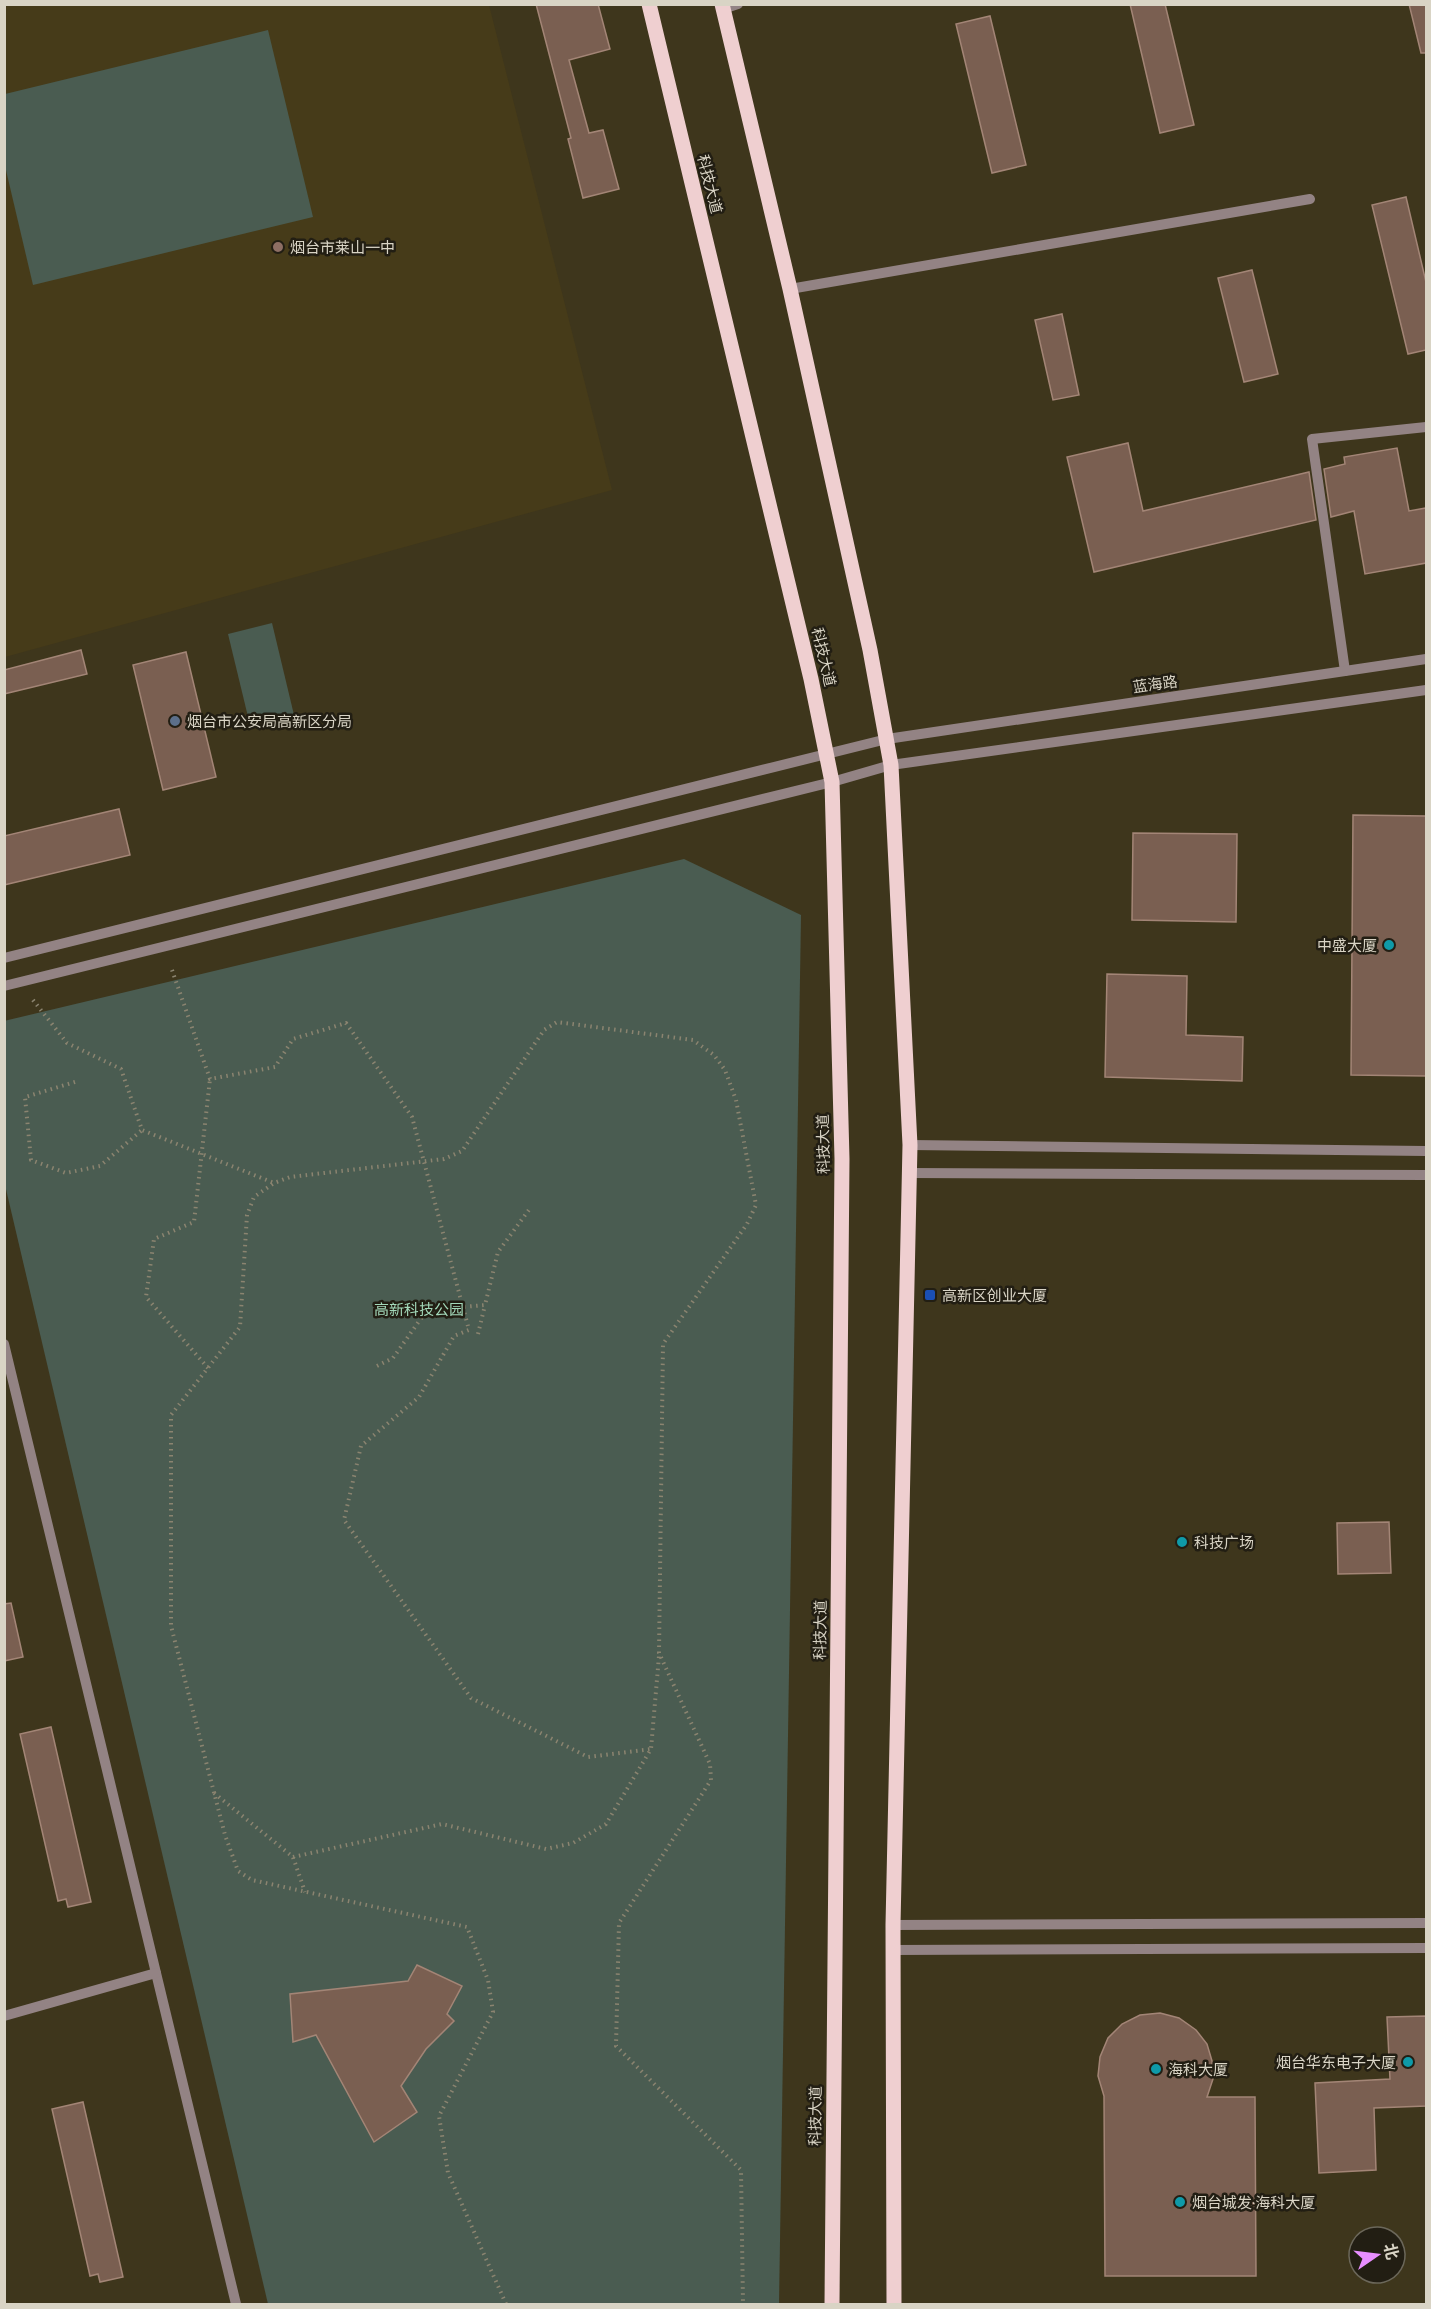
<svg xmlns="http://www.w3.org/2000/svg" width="1431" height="2309" viewBox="0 0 1431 2309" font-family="'PT Sans Narrow','Noto Sans SC',sans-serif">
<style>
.built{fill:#463b19}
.green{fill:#4a5c51}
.building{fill:#7a5f51;stroke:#a38576;stroke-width:1.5}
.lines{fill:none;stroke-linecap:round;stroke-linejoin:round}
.path{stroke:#8b8470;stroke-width:4;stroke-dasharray:1.5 4.5;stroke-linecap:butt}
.minor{stroke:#938384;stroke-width:10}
.major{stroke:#efcfd0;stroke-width:15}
.education-dot{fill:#8d6e63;stroke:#221e13;stroke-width:2}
.service-dot{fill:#5c6f8a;stroke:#221e13;stroke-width:2}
.culture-dot{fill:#0f9aa8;stroke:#221e13;stroke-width:2}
.transit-dot{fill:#1a4fb4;stroke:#221e13;stroke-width:2}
.labels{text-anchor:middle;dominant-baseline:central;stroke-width:5;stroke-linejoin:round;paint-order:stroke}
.street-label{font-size:15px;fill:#d9d4c5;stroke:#221e13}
.poi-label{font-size:15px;fill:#d9d4c5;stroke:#221e13;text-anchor:start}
.park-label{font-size:15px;fill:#a3d9ba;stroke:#221e13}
</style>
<rect width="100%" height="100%" fill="#3e361c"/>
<polygon class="built" points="5,5 489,5 612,490 5,657"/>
<g class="green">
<polygon points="268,30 313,217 33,285 5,166 5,94"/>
<polygon points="272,623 294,715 250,725 228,634"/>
<polygon points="684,859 801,915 779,2304 268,2304 5,1185 4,1021"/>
</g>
<g class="building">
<polygon points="536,4 598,4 610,49 569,60 589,133 603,130 619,189 583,198 568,139 571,138"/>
<polygon points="1130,4 1165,4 1194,125 1160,133"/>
<polygon points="1409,4 1426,4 1426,53 1421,53"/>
<polygon points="990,16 1026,165 992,173 956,24"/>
<polygon points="1406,197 1426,282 1426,350 1408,354 1372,205"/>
<polygon points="1252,270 1278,374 1244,382 1218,278"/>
<polygon points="1062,314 1079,395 1053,400 1035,320"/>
<polygon points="1128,443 1143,511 1309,472 1316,520 1094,572 1067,457"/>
<polygon points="1397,448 1409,511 1426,508 1426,563 1365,574 1354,511 1331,517 1324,469 1345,464 1344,457"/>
<polygon points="81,650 87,674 4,694 4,670"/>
<polygon points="186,652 216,777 163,790 133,665"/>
<polygon points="119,809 130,855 4,885 4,836"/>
<polygon points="1353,815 1426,816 1426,1076 1351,1075"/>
<polygon points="1133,833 1237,834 1236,922 1132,920"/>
<polygon points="1107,974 1187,976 1186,1035 1243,1037 1242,1081 1105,1077"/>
<polygon points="1389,1522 1391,1573 1338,1574 1337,1523"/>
<polygon points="11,1603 23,1657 4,1661 4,1604"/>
<polygon points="51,1727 91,1902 68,1907 66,1899 58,1901 20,1734"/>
<polygon points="417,1965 462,1986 447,2014 454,2021 426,2049 401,2086 417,2112 374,2142 316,2035 293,2042 290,1994 408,1981"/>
<polygon points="1160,2013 1179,2018 1196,2030 1207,2044 1212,2061 1213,2079 1207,2097 1255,2097 1256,2276 1105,2276 1104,2096 1098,2076 1100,2057 1108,2038 1122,2024 1140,2015"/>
<polygon points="1426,2016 1426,2106 1374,2108 1376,2170 1319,2173 1315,2083 1390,2079 1387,2017"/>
<polygon points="83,2102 123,2277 100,2282 98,2274 90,2276 52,2109"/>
</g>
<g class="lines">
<g class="path">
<polyline points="172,970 210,1079 275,1067 293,1039 346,1023 412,1117 469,1330 454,1336 419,1397 361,1446 344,1520 471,1698 588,1757 651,1749"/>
<polyline points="33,1000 67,1043 121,1069 142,1130 274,1183"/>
<polyline points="75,1082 25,1097 31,1160 66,1173 100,1166 142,1130"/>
<polyline points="478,1334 485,1305"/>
<polyline points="377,1366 393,1358 427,1310 485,1305 498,1252 531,1207"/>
<polyline points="208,1368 146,1297 154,1239 194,1222 210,1079"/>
<polyline points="214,1793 293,1857 305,1892"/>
<polyline points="293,1857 442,1824 546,1849 573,1843 606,1824 651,1749 659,1656"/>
<polyline points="506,2304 448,2173 439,2116 493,2012 488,1980 467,1927 252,1880 238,1871 225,1835 171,1626 171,1415 240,1327 247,1215 254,1197 274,1183 290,1177 444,1159 462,1151 544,1030 557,1022 693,1040 714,1055 725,1070 736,1100 756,1205 747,1224 663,1344 659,1653 710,1764 711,1780 619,1923 616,2046 741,2170 743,2304"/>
</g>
<g class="minor">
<polyline points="723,9 738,4"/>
<polyline points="790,289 1310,199"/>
<polyline points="1345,671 1312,439 1426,427"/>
<polyline points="4,958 887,739 1426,659"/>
<polyline points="4,986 832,782 891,765 1426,690"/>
<polyline points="910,1145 1426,1151"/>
<polyline points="909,1173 1426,1175"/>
<polyline points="4,1344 236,2304"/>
<polyline points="893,1925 1426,1923"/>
<polyline points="893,1950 1426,1948"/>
<polyline points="4,2016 156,1973"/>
</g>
<g class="major">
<polyline points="649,4 811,679 832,782 842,1159 832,2304"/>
<polyline points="722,4 790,289 870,650 891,765 910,1145 893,1925 894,2304"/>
</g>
</g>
<circle class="education-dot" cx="278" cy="247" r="6"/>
<circle class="service-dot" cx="175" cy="721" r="6"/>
<g class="culture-dot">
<circle cx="1389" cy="945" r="6"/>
<circle cx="1182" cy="1542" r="6"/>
<circle cx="1408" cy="2062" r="6"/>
<circle cx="1156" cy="2069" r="6"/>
<circle cx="1180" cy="2202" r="6"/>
</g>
<rect class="transit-dot" x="924" y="1289" width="12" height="12" rx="3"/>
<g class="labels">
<g class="street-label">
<text transform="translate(710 184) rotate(76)">科技大道</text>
<text transform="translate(824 657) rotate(77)">科技大道</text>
<text transform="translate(1155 684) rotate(-8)">蓝海路</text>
<text transform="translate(823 1144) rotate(-91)">科技大道</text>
<text transform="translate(820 1630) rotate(-89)">科技大道</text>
<text transform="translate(815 2116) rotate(-89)">科技大道</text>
</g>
<g class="poi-label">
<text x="290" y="247">烟台市莱山一中</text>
<text x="187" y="721">烟台市公安局高新区分局</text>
<text x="1377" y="945" text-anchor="end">中盛大厦</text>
<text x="942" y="1295">高新区创业大厦</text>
<text x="1194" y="1542">科技广场</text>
<text x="1396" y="2062" text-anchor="end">烟台华东电子大厦</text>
<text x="1168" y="2069">海科大厦</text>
<text x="1192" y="2202">烟台城发·海科大厦</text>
</g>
<g class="park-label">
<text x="419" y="1309">高新科技公园</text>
</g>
</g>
<rect width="1431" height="2309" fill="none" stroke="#d9d4c5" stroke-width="12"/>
<g transform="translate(1377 2255) rotate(76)"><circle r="28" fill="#221e13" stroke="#6b675a" stroke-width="1.5"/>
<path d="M0-4.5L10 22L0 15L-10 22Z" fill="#e88eff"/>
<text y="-9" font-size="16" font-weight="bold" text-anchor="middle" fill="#d9d4c5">北</text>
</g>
</svg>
